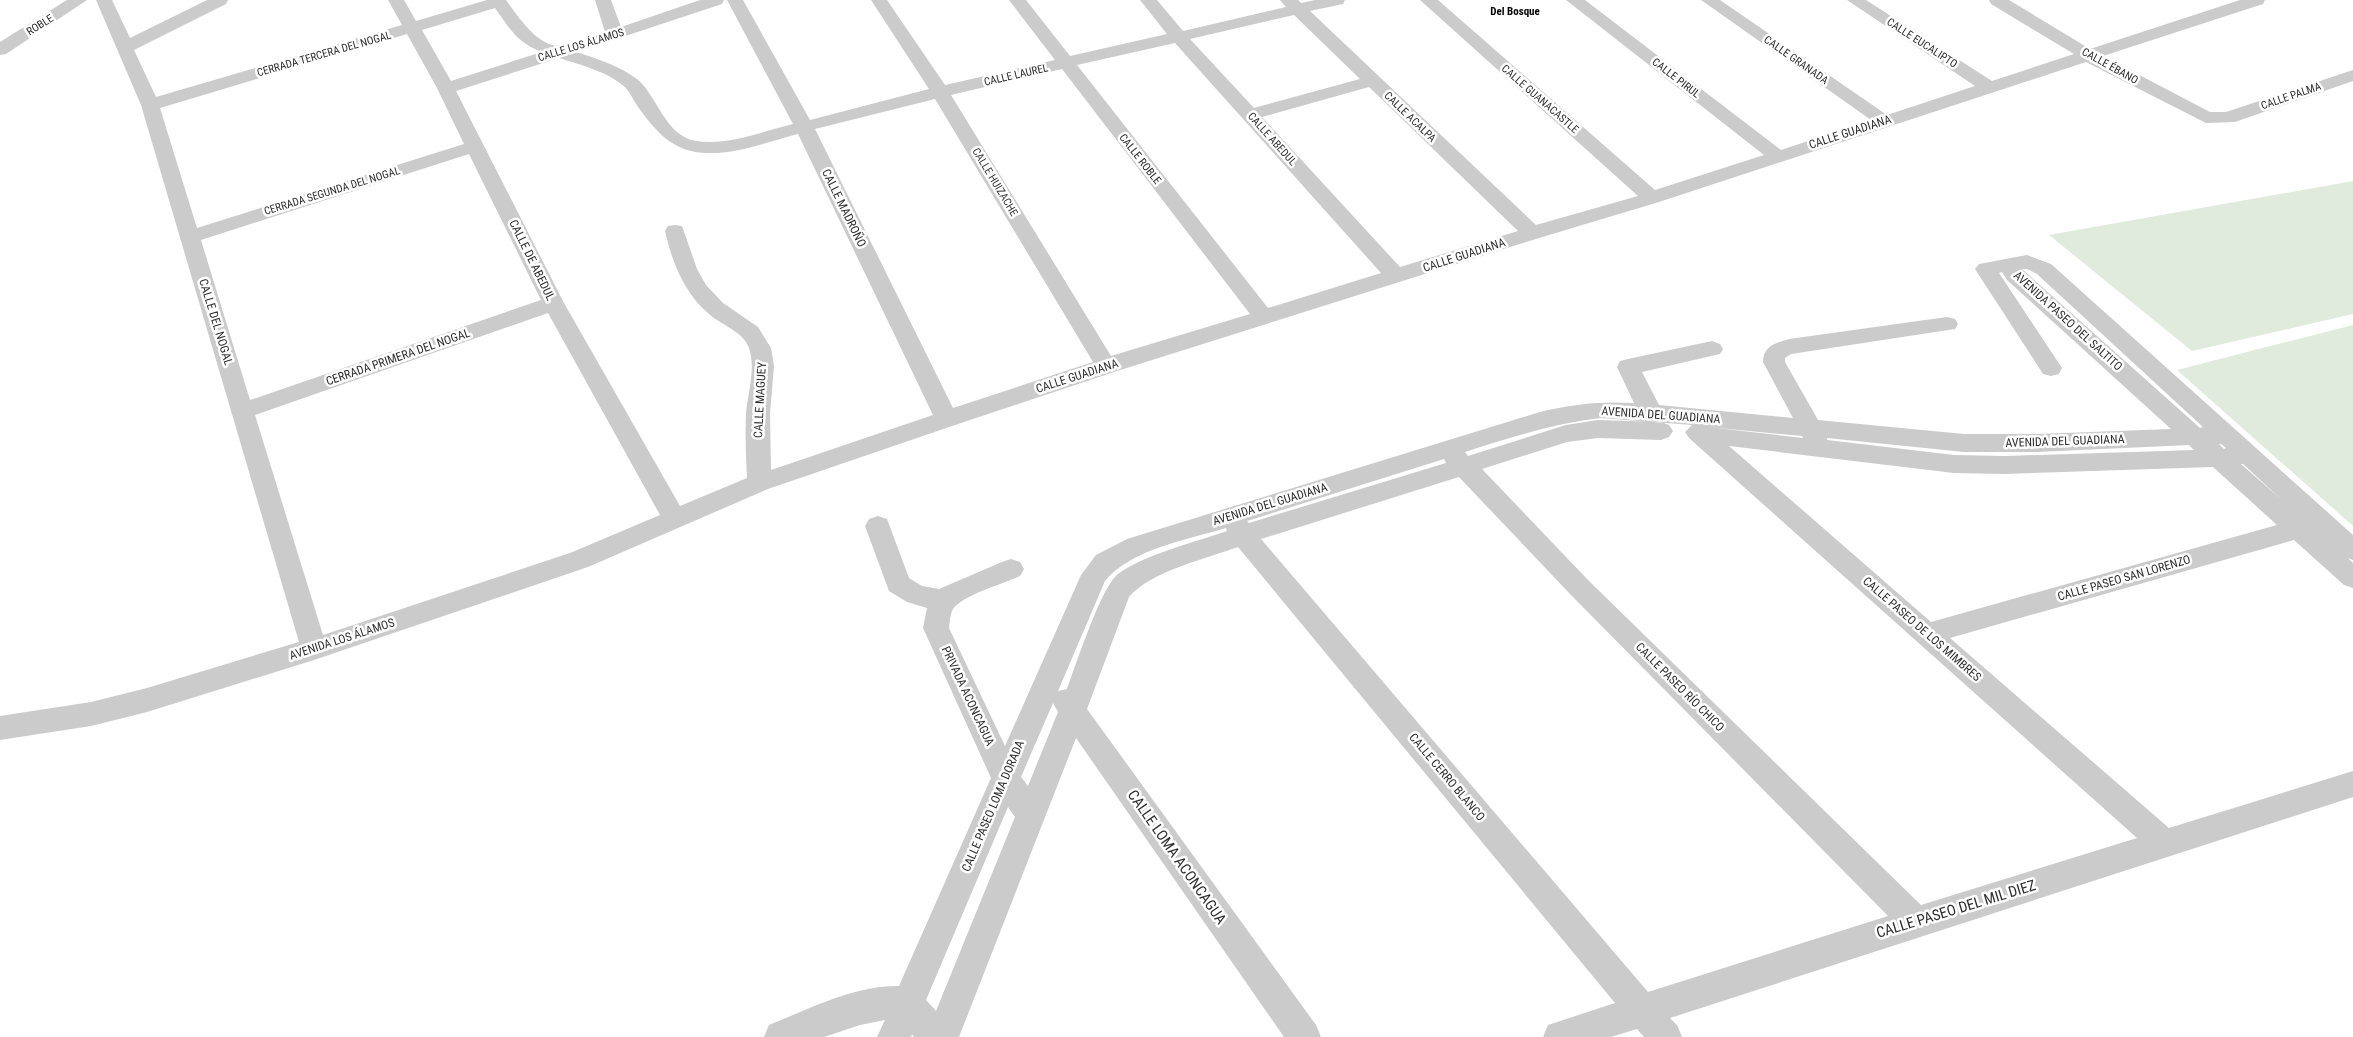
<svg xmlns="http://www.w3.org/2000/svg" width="2353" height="1037" viewBox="0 0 2353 1037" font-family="'Roboto Condensed',sans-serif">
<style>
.green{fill:#e0eadd}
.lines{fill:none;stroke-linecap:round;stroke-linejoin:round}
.minor{fill:#cbcbcb;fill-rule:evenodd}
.labels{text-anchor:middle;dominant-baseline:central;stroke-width:5;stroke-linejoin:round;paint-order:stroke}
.far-neighbourhood-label{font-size:11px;font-weight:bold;fill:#000;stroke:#fff}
.far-street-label{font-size:11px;fill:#2e2e2e;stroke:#fff}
.street-label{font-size:12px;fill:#2e2e2e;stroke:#fff}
.near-street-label{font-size:15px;fill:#2e2e2e;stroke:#fff}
</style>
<rect width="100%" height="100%" fill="#fff"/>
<g class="green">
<polygon points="2353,181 2353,314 2192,351 2049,235"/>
<polygon points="2353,325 2353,526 2177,370"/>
</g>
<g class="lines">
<g class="minor">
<polygon points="67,0 87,0 6,54 0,55 0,42"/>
<path d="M96,0H112L130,38L207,0H228L226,4L134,50L156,97L402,25L388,0H404L416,21L487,0H506C518,16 537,47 561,46C572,46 594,36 605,32L595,0H611L621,27L700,0H724L722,4L577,52C597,59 620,66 637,79C657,95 665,136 696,141C728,146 763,131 793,124L727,0H743L810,120L929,89L871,0H887L945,85L1055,60L1009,0H1026L1070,56L1167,34L1140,0H1157L1183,31L1286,7L1280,0H1298L1301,3L1315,0H1345L1343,4L1310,11L1536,225L1638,196L1420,0H1438L1655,190L1764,155L1566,0H1585L1781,150L1871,120L1701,0H1720L1887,115L1975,86L1847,0H1866L1992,81L2074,54L1991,4L1989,0H2009L2090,49L2240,0H2265L2263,4L2103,56L2210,112H2226L2353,70V81L2235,122L2206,123L2086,62L1659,202L1539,238L1114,372L955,425L768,489L588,567L314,660L147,712L91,726L0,740V716L91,702L147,688L299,642L141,105ZM495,8C510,29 517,43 542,52L451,81L422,30ZM1294,15L1360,79L1254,108L1190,39ZM407,34L437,88L464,144L197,228L160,108ZM1175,43L1381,273L1268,308L1077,65ZM559,58C581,65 609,72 626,88C630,93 633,99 636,104C655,131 673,153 708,153C738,154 770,141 798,134L933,415L771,470L770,414L774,366L771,348L758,327L723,303L706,285L697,269L682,226L675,225L668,226L665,231C672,262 684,293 709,314C721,325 743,331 749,348C756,369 748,392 746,413C745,434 746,456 747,478L680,506L564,303L456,91ZM1062,69L1250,314L1111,356L951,95ZM1369,87L1518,231L1400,267L1262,117ZM935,99L1093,362L953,408L815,129ZM469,154L541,300L250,400L201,240ZM548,313L660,515L570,553L323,635L255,415Z"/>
<path d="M2027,255L2051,264L2353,535V560L2348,558L2353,563V588L2344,585L2294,540L1950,638L2169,828L2353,771V797L1670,1018L1677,1025L1682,1037H1644L1637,1029L1611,1037H1543L1548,1025L1615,1003L1238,547C1208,558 1149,572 1129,597L1087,709L1316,1025L1321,1037H1284L1076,738L959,1037H914L912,1034L911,1037H877L885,1020L860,1025L824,1037H764L769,1025C809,1009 855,985 899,986L991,778L923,628L927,608L907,602L889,591L865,526L869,519L878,516L887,519L909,578L922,586L939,589L1002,562L1011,559L1020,562L1024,569L1020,576C1005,583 962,595 953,609C950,614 950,622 949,628L1005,746L1081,575L1096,555L1127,539L1540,412C1572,404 1602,401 1634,403L1617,367L1620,361L1628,359L1712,341L1720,344L1723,349L1720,354L1642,372L1659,405L1793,418L1763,362C1763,346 1776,343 1789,339L1947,317L1955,319L1958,324L1955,329L1791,354L1785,358V362L1818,420L1964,434H2037L2171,429L2007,280L2002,272L1999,273L2062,368L2059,374L2051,376L2043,374L1975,269L1979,264ZM2022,269H2027L2037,274L2203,427L2200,428ZM1601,418L1692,425L1685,432L1689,438L2137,838L1921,905L1589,581L1482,469L1567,442L1598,438L1661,440L1669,437L1673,431L1669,425L1661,422L1598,420L1566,425L1468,456L1465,452C1510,438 1554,423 1601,418ZM1707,427L1802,436L1803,438ZM1827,438L1964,452H2037L2189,445L2194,450L2005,456L1954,455L1827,440ZM2219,444H2221L2226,448L2224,449ZM1729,446L1954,473L2005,474L2213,467L2277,525L1931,622ZM1444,459L1446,463L1249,523L1247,521ZM2241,464H2243L2283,501ZM1459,477L1571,595L1888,916L1648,992L1261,539ZM1226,528L1227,531C1198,541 1141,556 1118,574C1101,587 1076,665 1067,689L1058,691L1105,581C1131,549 1187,540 1226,528ZM1053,703L1058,712L1028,786L1021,777ZM1008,807L1015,817L936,1011L926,1000Z"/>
</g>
</g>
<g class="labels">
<g class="far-neighbourhood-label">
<text x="1515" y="11">Del Bosque</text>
</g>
<g class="far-street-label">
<text transform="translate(40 25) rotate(-32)">ROBLE</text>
<text transform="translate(1922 43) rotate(33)">CALLE EUCALIPTO</text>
<text transform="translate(581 45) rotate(-17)">CALLE LOS ÁLAMOS</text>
<text transform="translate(324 54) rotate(-16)">CERRADA TERCERA DEL NOGAL</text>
<text transform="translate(1796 60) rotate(35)">CALLE GRANADA</text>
<text transform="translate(2110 66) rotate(29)">CALLE ÉBANO</text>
<text transform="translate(1016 75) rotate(-13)">CALLE LAUREL</text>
<text transform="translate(1676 78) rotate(38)">CALLE PIRUL</text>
<text transform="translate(2291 96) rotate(-19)">CALLE PALMA</text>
<text transform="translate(1540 99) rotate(41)">CALLE GUANACASTLE</text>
<text transform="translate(1410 117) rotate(44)">CALLE ACALPA</text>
<text transform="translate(1272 139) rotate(48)">CALLE ABEDUL</text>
<text transform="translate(1140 159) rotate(52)">CALLE ROBLE</text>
<text transform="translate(995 182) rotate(59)">CALLE HUIZACHE</text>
<text transform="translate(332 191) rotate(-17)">CERRADA SEGUNDA DEL NOGAL</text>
</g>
<g class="street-label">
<text transform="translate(1850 132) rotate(-18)">CALLE GUADIANA</text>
<text transform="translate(844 208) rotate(64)">CALLE MADROÑO</text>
<text transform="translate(1464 255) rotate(-18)">CALLE GUADIANA</text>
<text transform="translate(532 260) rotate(64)">CALLE DE ABEDUL</text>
<text transform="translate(2068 321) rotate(42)">AVENIDA PASEO DEL SALTITO</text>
<text transform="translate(216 322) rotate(73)">CALLE DEL NOGAL</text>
<text transform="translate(398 357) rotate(-19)">CERRADA PRIMERA DEL NOGAL</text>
<text transform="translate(1077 376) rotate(-18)">CALLE GUADIANA</text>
<text transform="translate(760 400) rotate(-87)">CALLE MAGUEY</text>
<text transform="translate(1661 415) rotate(4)">AVENIDA DEL GUADIANA</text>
<text transform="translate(2065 441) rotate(-2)">AVENIDA DEL GUADIANA</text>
<text transform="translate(1270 504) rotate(-17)">AVENIDA DEL GUADIANA</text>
<text transform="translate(2124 578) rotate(-16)">CALLE PASEO SAN LORENZO</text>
<text transform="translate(1922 629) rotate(41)">CALLE PASEO DE LOS MIMBRES</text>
<text transform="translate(342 639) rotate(-18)">AVENIDA LOS ÁLAMOS</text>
<text transform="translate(1680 687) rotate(45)">CALLE PASEO RÍO CHICO</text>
<text transform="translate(968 696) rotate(65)">PRIVADA ACONCAGUA</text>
<text transform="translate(1447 777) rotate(50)">CALLE CERRO BLANCO</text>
<text transform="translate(993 806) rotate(-67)">CALLE PASEO LOMA DORADA</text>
</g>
<g class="near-street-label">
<text transform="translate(1177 857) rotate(55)">CALLE LOMA ACONCAGUA</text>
<text transform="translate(1956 909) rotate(-17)">CALLE PASEO DEL MIL DIEZ</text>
</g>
</g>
</svg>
